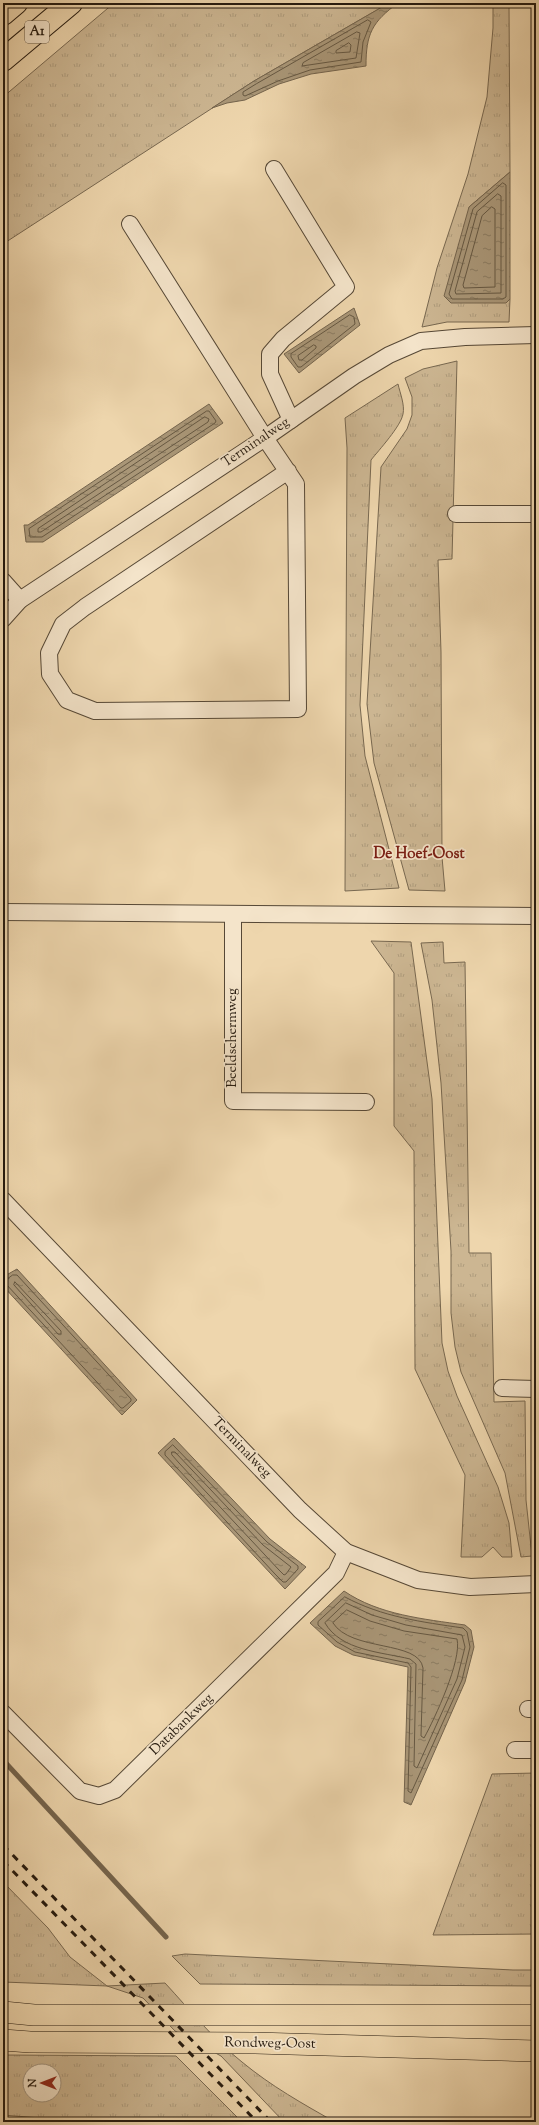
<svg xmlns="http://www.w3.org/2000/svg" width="539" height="2125" viewBox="0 0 539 2125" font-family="'Sorts Mill Goudy',serif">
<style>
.grass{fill:url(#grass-tufts);stroke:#786850;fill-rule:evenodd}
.water{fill:url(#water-ripples);stroke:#74644d}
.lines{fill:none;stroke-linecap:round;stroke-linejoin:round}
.shore{stroke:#665842;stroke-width:1}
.stream{stroke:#74644d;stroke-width:5}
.minor-casing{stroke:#564836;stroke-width:18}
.major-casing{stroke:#24190e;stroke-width:22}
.highway-casing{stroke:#24190e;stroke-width:24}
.minor{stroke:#f4e4ca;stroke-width:16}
.major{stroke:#eed6ad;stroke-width:21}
.highway{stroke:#eed6ad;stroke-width:22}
.rail{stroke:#24190e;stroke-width:3;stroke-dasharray:7 7;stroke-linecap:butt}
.labels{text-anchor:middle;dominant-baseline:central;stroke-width:3.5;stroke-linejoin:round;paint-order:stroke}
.shield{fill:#f4e4ca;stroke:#625646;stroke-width:1}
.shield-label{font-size:13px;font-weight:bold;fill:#24190e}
.street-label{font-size:14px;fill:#24190e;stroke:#f4e4ca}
.neighbourhood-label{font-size:15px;font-weight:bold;fill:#7a1f14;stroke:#f4e4ca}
</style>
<defs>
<pattern id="grass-tufts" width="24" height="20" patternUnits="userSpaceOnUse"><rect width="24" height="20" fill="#ccb692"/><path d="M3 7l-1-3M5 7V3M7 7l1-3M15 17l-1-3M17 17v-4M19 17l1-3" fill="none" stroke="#af9c7d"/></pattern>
<pattern id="water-ripples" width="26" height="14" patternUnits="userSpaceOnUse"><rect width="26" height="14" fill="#a99677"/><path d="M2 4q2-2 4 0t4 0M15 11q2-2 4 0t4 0" fill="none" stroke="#897a60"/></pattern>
</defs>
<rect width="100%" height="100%" fill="#eed6ad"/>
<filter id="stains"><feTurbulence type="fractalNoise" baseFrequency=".005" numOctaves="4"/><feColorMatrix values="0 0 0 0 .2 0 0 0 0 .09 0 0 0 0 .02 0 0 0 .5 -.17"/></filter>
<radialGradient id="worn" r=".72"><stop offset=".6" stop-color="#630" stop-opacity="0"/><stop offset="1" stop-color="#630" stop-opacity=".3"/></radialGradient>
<g class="grass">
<polygon points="114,3 389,3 254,81 3,244 3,97"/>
<polygon points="493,3 509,3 510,172 469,207 506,303 510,299 509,322 447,322 422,327 437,268 468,174 487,97 493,28"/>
<polygon points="457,361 452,559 438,560 441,652 442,857 445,891 409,890 374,763 367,704 381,467 407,429 412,415 412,397 405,378 423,369"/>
<path d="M398,384C400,393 405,405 403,414C401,426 379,450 371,460L360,705L365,756L399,888L345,891L347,448L345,418Z"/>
<polygon points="371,941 411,942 432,1099 442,1343 448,1371 457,1396 498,1487 509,1523 512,1557 502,1557 493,1547 482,1557 461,1557 465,1475 415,1369 414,1151 394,1126 394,973"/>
<polygon points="443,942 444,963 465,962 469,1253 491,1253 494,1402 525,1401 526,1500 532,1556 521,1557 505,1473 461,1372 455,1347 451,1313 451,1251 441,1083 432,1000 421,943"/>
<polygon points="536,1773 536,1934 433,1935 492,1774"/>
<path d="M3,1882L48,1928L70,1957L107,1986L165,1983C190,2010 213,2039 242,2062C271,2086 303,2104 335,2122H284L221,2056L175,2031L143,1998L107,1986L3,1982Z"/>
<polygon points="185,1954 513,1970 536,1970 536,1986 200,1984 172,1956"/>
<path d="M3,2055L176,2056L242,2122H90L3,2115ZM30,2071H54V2095H30Z"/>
</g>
<g class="water">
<path d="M389,3H398C372,22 366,34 366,66L311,74L279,84L245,100L227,103L212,108L254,81Z"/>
<polygon points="510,172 510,299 506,303 451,303 444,296 469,207"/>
<polygon points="354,308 360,325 299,373 284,354"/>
<polygon points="209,404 223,423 43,542 26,542 24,525 28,525"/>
<polygon points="17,1269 137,1400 122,1415 3,1286 3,1277"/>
<polygon points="174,1438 270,1539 306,1567 285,1589 158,1453"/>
<path d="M344,1591C379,1615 424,1619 465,1625L471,1630L474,1647L465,1682L411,1805L404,1802L408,1667L353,1655L335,1646L310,1623Z"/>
<polygon points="474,2118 478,2119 479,2122 431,2122"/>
</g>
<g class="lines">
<g class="shore">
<polygon points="368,20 371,22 363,42 361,62 310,70 278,81 245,96 243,95 243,92 256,84"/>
<polygon points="357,32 360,33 356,58 302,66 303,63"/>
<polygon points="349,43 351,45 350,52 336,53 336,51"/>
<polygon points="503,183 506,185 506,297 503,299 452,299 449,294 473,209"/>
<polygon points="498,194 501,196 501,293 456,294 455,291 477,212"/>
<polygon points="492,207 495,209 495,287 464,288 463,285 482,216"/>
<polygon points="350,315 354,317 355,324 301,367 298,367 291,357 291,354"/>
<polygon points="314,345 316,346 316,348 302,360 299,360 298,356"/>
<polygon points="207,411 209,411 216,421 215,423 42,537 30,537 29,529"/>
<polygon points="205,417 209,419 208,422 41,532 38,532 38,529"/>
<polygon points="13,1275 17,1275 131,1399 131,1401 123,1408 121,1408 5,1283 5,1281"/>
<polygon points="15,1282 61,1331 61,1334 58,1334 14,1285"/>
<polygon points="173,1445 267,1542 298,1566 298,1569 286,1582 283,1582 275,1574 165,1455 165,1452"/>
<polygon points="172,1452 175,1452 263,1545 291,1567 286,1574 284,1575 279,1570 179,1463 172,1455"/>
<path d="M345,1597C382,1617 422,1622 463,1628L467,1632L470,1647L462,1680L411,1793L408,1791L411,1667L408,1663L355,1652L337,1642L318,1625V1622Z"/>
<path d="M346,1603L372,1615L406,1625L462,1635L465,1647L457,1679L417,1768L414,1766L416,1664L410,1659C382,1652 341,1651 325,1623Z"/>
<path d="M347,1610L370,1621L404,1631L457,1639C462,1660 435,1718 424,1738L421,1736L423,1668C419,1640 351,1652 333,1623Z"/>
</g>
<polyline class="stream" points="3,1760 166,1937"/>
<defs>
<g id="minor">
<polyline points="274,169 346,287 283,339 270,354 270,374 291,420"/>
<polyline points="130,224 265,438 296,484 298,709 95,711 67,700 50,674 49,653 63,624 85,607 288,471"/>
<polyline points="456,514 536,514"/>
<polyline points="3,581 20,600"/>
<polyline points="3,619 20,600 265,438 354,376 389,355 421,341 465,337 536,335"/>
<polyline points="3,912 536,916"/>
<polyline points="233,914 233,1101 366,1102"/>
<polyline points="3,1200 300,1510 346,1552 418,1580 470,1587 536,1584"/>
<polyline points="502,1388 536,1389"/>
<polyline points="528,1709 536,1709"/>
<polyline points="3,1713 80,1791 99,1796 115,1790 336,1573 346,1552"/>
<polyline points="515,1750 536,1750"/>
</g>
<g id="major">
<polyline points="3,2012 34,2015 536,2015"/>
<polyline points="3,2040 30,2042 255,2043 536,2051"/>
</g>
<g id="highway">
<polyline points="3,14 16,3"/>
<polyline points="3,60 71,3"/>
</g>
</defs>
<use href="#minor" class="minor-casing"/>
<use href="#major" class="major-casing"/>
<use href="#highway" class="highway-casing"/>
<use href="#minor" class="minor"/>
<use href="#major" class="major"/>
<use href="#highway" class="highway"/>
<g class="rail">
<polyline points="3,1845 271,2122"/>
<polyline points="3,1861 257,2122"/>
</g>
</g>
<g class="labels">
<rect class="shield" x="25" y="21" width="24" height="22" rx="3"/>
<g class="shield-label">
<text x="37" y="32">A1</text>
</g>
<g class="street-label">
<text transform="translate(256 443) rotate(-34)">Terminalweg</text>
<text transform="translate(233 1038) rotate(-90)">Beeldschermweg</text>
<text transform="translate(241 1448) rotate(46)">Terminalweg</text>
<text transform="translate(182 1725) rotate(-44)">Databankweg</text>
<text transform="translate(270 2044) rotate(1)">Rondweg-Oost</text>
</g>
<g class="neighbourhood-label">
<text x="419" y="854">De Hoef-Oost</text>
</g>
</g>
<rect width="539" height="2125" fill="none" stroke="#eed6ad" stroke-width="16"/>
<rect x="4" y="4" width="531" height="2117" fill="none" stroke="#24190e" stroke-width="2"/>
<rect x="8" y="8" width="523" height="2109" fill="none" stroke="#24190e"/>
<g transform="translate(42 2083) rotate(270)"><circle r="19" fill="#f4e4ca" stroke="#a1937f"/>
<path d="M0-3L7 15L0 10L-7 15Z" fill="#8f2418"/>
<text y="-6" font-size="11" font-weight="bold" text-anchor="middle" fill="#24190e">N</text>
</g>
<rect width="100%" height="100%" filter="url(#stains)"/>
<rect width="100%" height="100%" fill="url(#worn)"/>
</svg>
